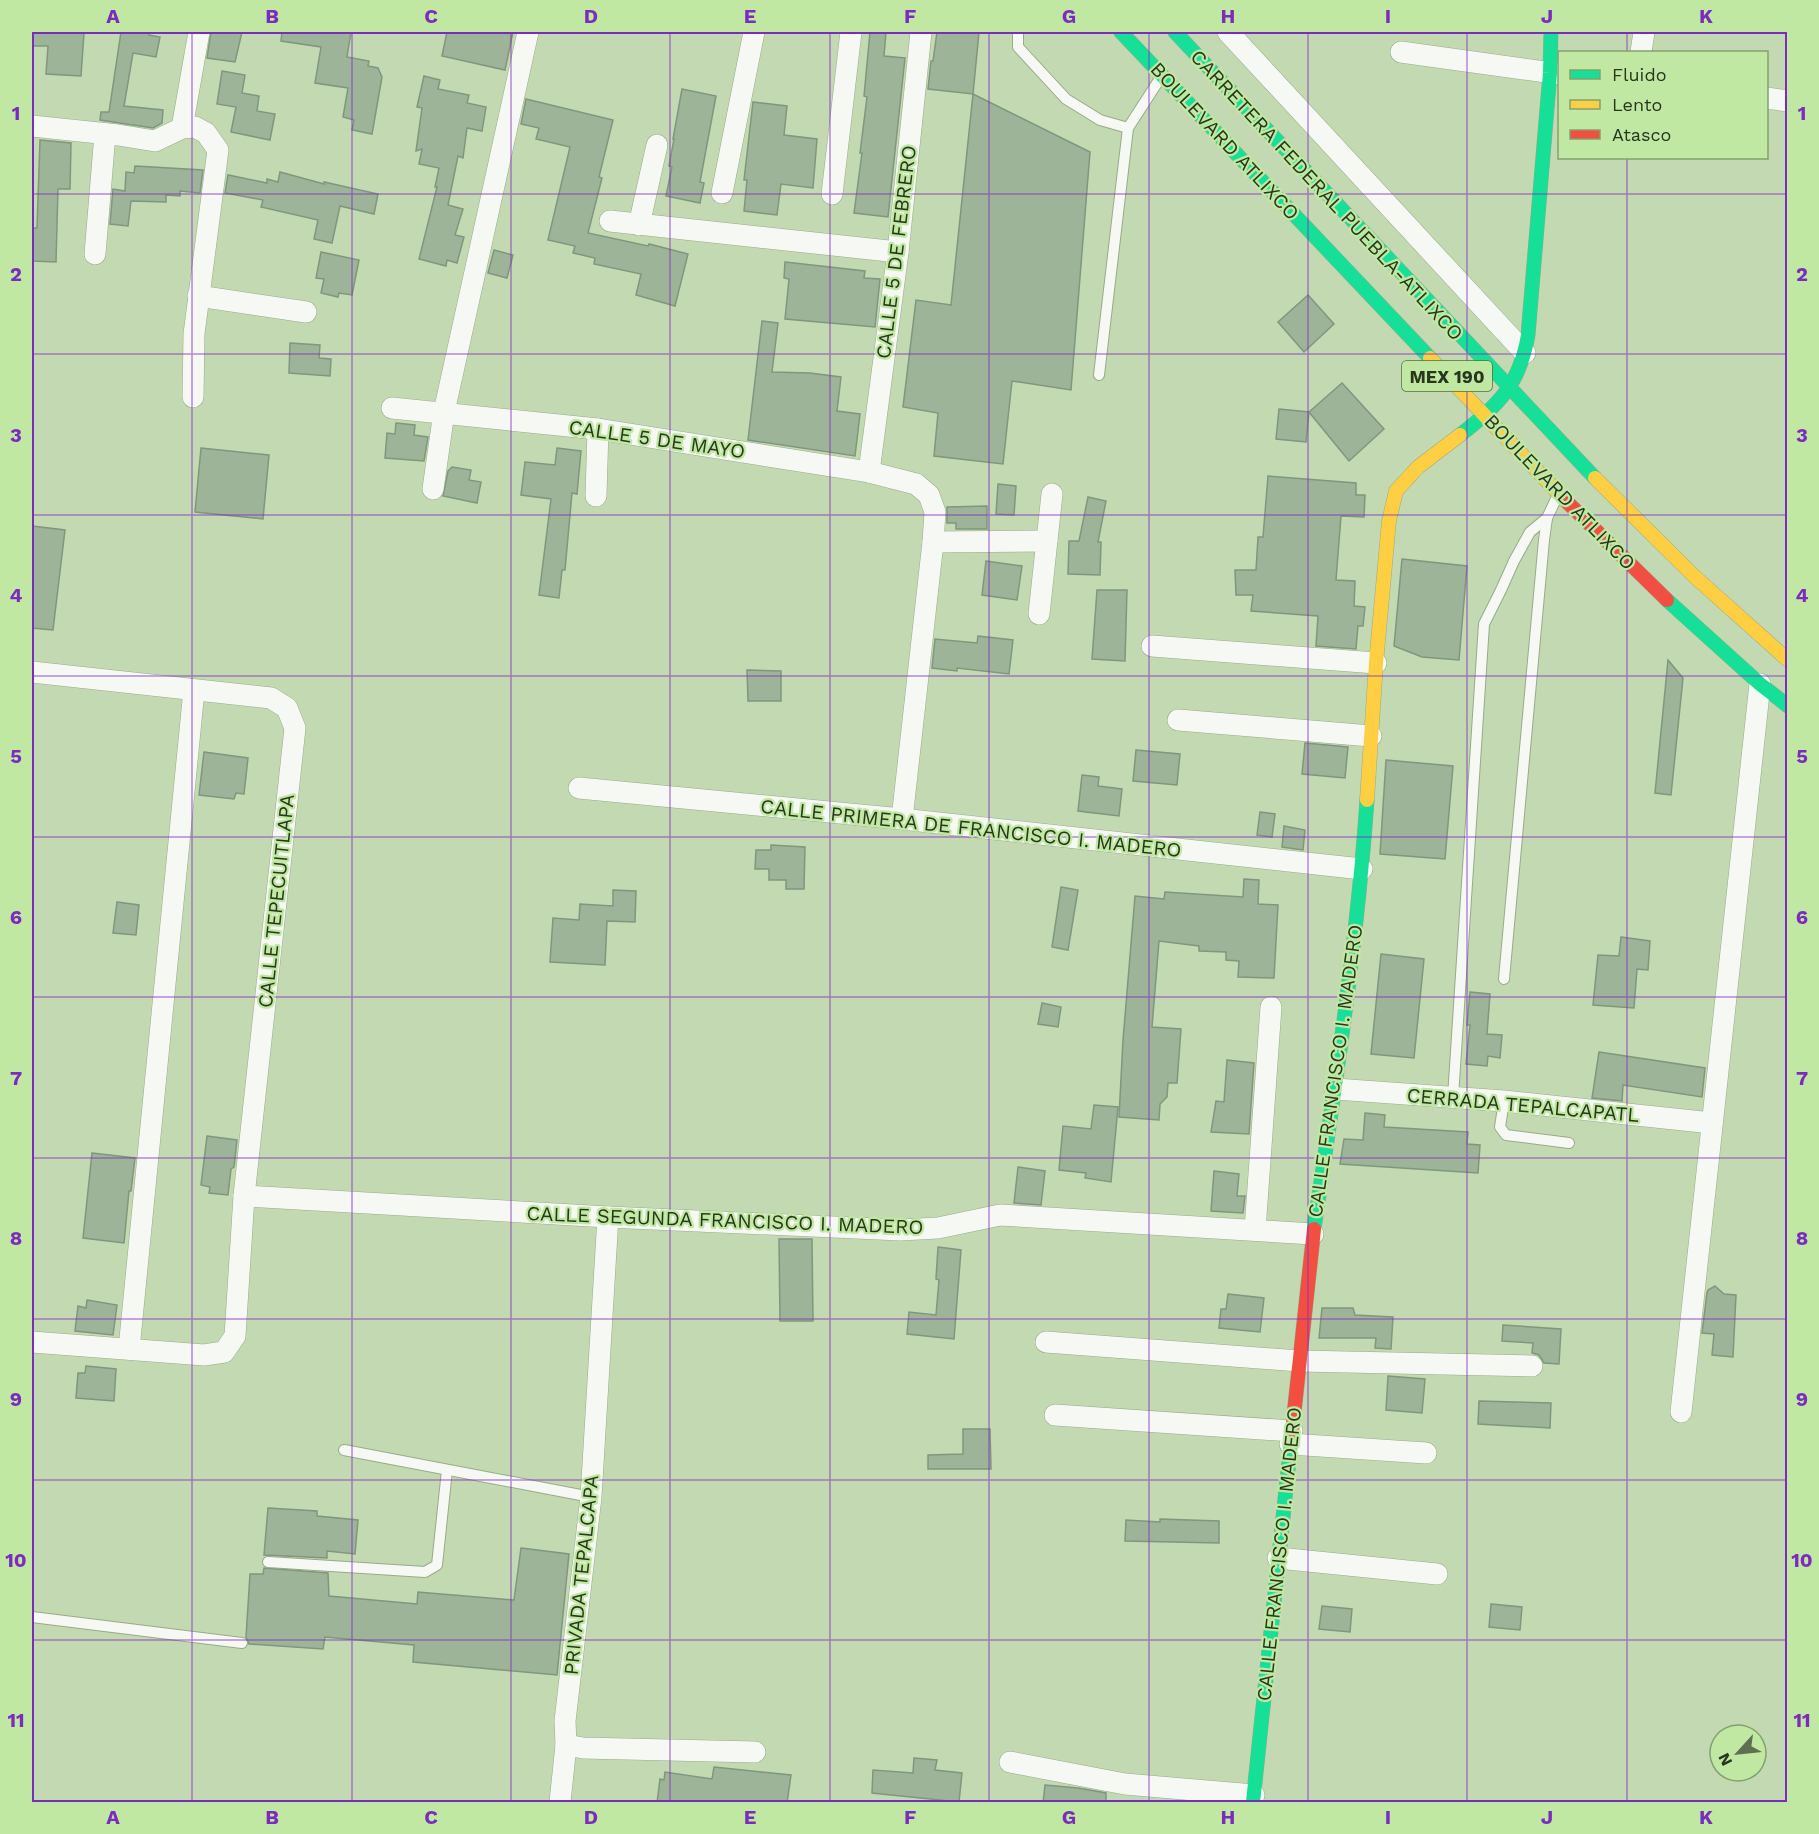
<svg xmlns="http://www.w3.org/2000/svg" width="1819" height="1834" viewBox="0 0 1819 1834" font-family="'Work Sans',sans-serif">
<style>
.building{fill:#9db499;stroke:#7f977d;stroke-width:1.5}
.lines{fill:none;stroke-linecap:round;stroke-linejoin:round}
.lane-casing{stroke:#98aa8b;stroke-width:12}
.street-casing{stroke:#98aa8b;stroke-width:22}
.fast-casing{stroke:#98aa8b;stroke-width:15}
.slow-casing{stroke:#98aa8b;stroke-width:15}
.jam-casing{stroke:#98aa8b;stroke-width:15}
.lane{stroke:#f6f9f3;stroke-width:10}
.street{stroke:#f6f9f3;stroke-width:21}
.fast{stroke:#16e098;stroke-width:14}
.slow{stroke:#ffcf43;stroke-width:14}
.jam{stroke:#f24e42;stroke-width:14}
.grid{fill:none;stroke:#7b2cbf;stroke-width:1.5;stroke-opacity:0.55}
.labels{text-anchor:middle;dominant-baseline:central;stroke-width:4.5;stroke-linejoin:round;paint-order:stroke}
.shield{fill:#c0e8a3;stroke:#556c44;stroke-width:1.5}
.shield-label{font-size:18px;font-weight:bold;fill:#27371c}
.street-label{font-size:20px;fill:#27371c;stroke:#c0e8a3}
.neatline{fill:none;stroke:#7b2cbf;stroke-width:2}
.grid-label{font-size:20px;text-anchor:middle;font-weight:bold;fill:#7b2cbf}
</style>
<rect width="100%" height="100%" fill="#c3d9b2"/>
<g class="building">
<polygon points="32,32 84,33 81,76 46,74 48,46 32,46"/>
<polygon points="121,32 149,32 149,35 160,37 156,57 133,53 124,106 163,110 162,123 153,128 100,120 101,112 109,112"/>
<polygon points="211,32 242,32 235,62 207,58"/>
<polygon points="282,32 351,32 347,57 369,61 368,66 378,68 382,77 372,134 352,130 354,120 343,117 348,88 315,83 321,47 281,41"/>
<polygon points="447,32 513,32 505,70 442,56"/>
<polygon points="870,32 886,32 884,56 905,58 888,217 854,213 862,153 860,153 867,97 864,96"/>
<polygon points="937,32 979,32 973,94 928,89 931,61 933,61"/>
<polygon points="222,71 245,75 242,93 259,96 257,111 275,114 270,140 231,132 236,107 217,104"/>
<polygon points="424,76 440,80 438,89 469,95 467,103 486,107 482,131 467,128 463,158 458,156 448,205 463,209 455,235 464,237 457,263 447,260 446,266 419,259 437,187 435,187 439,168 419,164 422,149 416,151 422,108 417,107"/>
<polygon points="682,89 716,96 700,182 704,183 700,203 666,196 672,167 669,166 674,139 673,139"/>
<polygon points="973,94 1090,152 1071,390 1012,381 1003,464 934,456 938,413 903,407 916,300 951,305"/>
<polygon points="526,99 613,120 599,177 602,178 588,233 648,246 649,244 688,254 675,306 636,295 641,274 594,264 595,258 573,253 575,246 548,240 570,147 536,139 539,128 521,124"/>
<polygon points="753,102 787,106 784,135 817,139 813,188 781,184 777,215 744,211 747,180 744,180"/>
<polygon points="40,140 71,143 70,189 58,189 56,262 32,261 32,228 37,228"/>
<polygon points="135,166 203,170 200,193 180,191 180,196 166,195 166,202 131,201 128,226 110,224 113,189 125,191 126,172 134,173"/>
<polygon points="280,172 324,184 324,182 378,194 374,214 340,206 332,243 314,239 318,220 261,207 263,200 225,193 228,175 267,183 267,179 278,182"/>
<polygon points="494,250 513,255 507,278 488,273"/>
<polygon points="321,252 359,260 352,295 339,293 338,297 321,293 324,279 316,278"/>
<polygon points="785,262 865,271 864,278 880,279 875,327 785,319 789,279 784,278"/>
<polygon points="1308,295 1334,324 1304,352 1278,322"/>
<polygon points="762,321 778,323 772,372 810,373 841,377 837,411 860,414 855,456 748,440"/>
<polygon points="290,343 320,345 319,358 331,359 330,376 289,373"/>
<polygon points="1342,383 1384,429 1349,461 1309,412"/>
<polygon points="1279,409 1309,412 1306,442 1276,439"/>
<polygon points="396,423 415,425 414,435 428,437 424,461 385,458 387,433 395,434"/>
<polygon points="201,448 269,455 263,519 195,512"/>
<polygon points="557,448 581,451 577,494 572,493 565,570 562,570 559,598 539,595 551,499 521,495 525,462 555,465"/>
<polygon points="452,467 471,470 469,480 481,482 477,503 443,496 448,471"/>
<polygon points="1268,476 1356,483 1356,495 1365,495 1364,517 1341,516 1336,580 1355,581 1354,606 1365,607 1363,626 1358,626 1356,649 1316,646 1318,616 1251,611 1253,595 1236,595 1235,570 1256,570 1258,537 1263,537"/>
<polygon points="998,484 1016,486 1014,515 996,514"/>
<polygon points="1088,497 1106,501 1098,542 1101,542 1100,575 1068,574 1069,541 1079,541"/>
<polygon points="987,506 987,529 956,529 956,523 947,523 947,507"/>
<polygon points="32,526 65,530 53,630 32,628"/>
<polygon points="1402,559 1467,566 1459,660 1422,657 1394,646"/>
<polygon points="986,561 1022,566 1017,600 982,595"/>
<polygon points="1097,590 1127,590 1125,661 1092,659"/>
<polygon points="978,636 1013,640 1009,674 957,668 957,671 932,668 935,639 977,643"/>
<polygon points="1668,660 1683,678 1671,795 1655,793"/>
<polygon points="747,670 781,671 781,701 748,701"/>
<polygon points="1305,743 1348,747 1345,778 1302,774"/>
<polygon points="1136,750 1180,754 1177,785 1133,781"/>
<polygon points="204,752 248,758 244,794 236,793 234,799 199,795"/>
<polygon points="1386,760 1453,766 1445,859 1380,854"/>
<polygon points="1082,775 1099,777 1098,786 1122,789 1119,816 1078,811"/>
<polygon points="1260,812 1275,814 1272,837 1257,835"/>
<polygon points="1284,826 1305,830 1303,850 1282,847"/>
<polygon points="771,845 805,847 804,889 786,889 786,880 769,880 769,869 755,869 756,850 771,850"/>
<polygon points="1244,879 1259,880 1258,904 1278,905 1274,978 1238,977 1239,961 1226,960 1226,952 1199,951 1199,946 1159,941 1152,1027 1181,1029 1177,1083 1168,1083 1167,1097 1160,1104 1159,1120 1119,1117 1123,1040 1135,896 1164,899 1165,892 1243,897"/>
<polygon points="1061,887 1078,890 1068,950 1052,947"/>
<polygon points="613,890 636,891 635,922 607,921 605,965 550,962 553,918 579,920 580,904 613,906"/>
<polygon points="117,902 139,905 136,935 113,933"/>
<polygon points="1621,937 1650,941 1648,970 1637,969 1634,1008 1593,1005 1598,955 1619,956"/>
<polygon points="1381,954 1424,959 1414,1058 1371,1054"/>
<polygon points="1470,992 1490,994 1487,1034 1502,1035 1500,1058 1488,1056 1487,1066 1466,1064 1470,1025 1467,1025"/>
<polygon points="1042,1003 1061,1007 1058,1027 1038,1024"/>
<polygon points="1599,1052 1705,1068 1702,1097 1623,1085 1622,1101 1592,1098"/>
<polygon points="1227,1060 1254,1063 1249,1134 1211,1132 1216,1101 1224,1102"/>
<polygon points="1094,1105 1118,1107 1111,1182 1085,1178 1086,1173 1059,1170 1063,1126 1091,1129"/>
<polygon points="1365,1113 1385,1115 1384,1127 1468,1132 1467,1144 1480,1145 1478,1173 1340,1164 1344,1139 1363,1140"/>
<polygon points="207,1136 237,1140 234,1167 231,1169 228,1195 209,1193 210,1187 201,1185"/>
<polygon points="92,1153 135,1158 131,1191 129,1191 124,1243 83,1238"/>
<polygon points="1018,1167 1045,1171 1041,1205 1014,1203"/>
<polygon points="1214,1171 1239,1174 1237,1196 1245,1196 1243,1213 1211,1211"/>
<polygon points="779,1239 812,1239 813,1321 780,1321"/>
<polygon points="938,1247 961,1250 954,1339 907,1334 909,1312 936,1315 939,1280 936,1279"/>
<polygon points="1715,1286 1724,1294 1736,1295 1733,1357 1712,1355 1714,1334 1702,1333 1707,1293 1708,1290"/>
<polygon points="1228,1294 1264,1298 1260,1332 1219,1328 1221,1309 1226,1309"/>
<polygon points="87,1300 117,1305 113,1335 75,1331 78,1306 86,1308"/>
<polygon points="1322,1308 1353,1308 1355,1315 1393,1317 1391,1349 1375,1348 1376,1338 1319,1338"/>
<polygon points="1503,1325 1561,1329 1559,1364 1544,1363 1539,1355 1532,1353 1533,1343 1502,1341"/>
<polygon points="86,1366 116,1369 114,1401 76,1398 78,1373 85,1373"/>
<polygon points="1388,1376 1425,1379 1422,1413 1386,1410"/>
<polygon points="1479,1401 1551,1403 1550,1428 1478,1424"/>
<polygon points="963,1429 990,1429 991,1469 928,1469 928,1455 963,1454"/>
<polygon points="268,1508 317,1511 317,1516 358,1520 355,1554 327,1551 327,1558 264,1555"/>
<polygon points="1160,1519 1219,1521 1219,1543 1125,1541 1126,1520 1160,1522"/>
<polygon points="521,1548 569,1554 557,1675 413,1662 414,1645 325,1637 323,1649 249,1644 246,1637 250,1574 263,1574 264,1568 328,1573 329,1596 417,1604 418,1592 514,1600"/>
<polygon points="1491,1604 1522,1607 1520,1630 1489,1627"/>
<polygon points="1322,1606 1352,1609 1350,1632 1319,1629"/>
<polygon points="914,1758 937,1760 935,1770 962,1773 959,1802 872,1793 873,1770 913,1773"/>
<polygon points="714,1767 791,1775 787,1803 657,1803 660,1779 664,1780 665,1772 712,1779"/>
<polygon points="1045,1785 1078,1788 1106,1793 1106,1803 1043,1803"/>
</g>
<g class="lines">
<defs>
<g id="lane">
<polyline points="1018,32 1018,47 1066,99 1100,120 1128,128 1161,77"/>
<polyline points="1099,375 1128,128"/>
<polyline points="1504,979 1544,540 1547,518 1557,497"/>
<polyline points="1453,1097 1484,624 1501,590 1514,561 1530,532 1547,518"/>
<polyline points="1504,1101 1500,1127 1506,1135 1569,1143"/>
<polyline points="344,1450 591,1497"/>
<polyline points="268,1562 425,1572 437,1565 447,1470"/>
<polyline points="32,1617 242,1643"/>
</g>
<g id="street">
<polyline points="1228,32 1525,353"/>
<polyline points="1401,52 1560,74"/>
<polyline points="1641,52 1644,32"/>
<polyline points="1766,98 1788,101"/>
<polyline points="32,126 118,135 155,141 182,128 195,127 206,133 218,150 194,334 193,397"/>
<polyline points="182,128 199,32"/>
<polyline points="722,193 754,32"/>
<polyline points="832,194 851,32"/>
<polyline points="610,221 898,252"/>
<polyline points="639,225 657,145"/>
<polyline points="95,254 105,134"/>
<polyline points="198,296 306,312"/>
<polyline points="392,408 598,429 869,472 916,484 929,495 935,512 933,542 902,819"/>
<polyline points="869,472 898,252 921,32"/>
<polyline points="433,489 444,412 528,32"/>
<polyline points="596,496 598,429"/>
<polyline points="933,542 1047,541"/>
<polyline points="1039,614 1052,494"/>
<polyline points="1152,646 1376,663"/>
<polyline points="32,672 271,698 287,708 295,728 244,1196 235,1336 224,1352 204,1355 32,1342"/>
<polyline points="1178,720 1371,736"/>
<polyline points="579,788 902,819 1362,869"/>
<polyline points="1335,1089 1504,1101 1712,1123"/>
<polyline points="244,1196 608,1217 900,1230 938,1228 1000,1215 1313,1234"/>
<polyline points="1255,1230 1271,1007"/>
<polyline points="1046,1342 1299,1361 1532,1366"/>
<polyline points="129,1349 194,690"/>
<polyline points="1681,1412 1760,684"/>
<polyline points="1055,1415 1292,1431"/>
<polyline points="1290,1444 1426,1453"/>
<polyline points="1278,1558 1437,1574"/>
<polyline points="566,1745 583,1748 755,1752"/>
<polyline points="1010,1762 1125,1784 1254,1795"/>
<polyline points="560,1802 566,1745 565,1721 591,1497 608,1217"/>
</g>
<g id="fast">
<polyline points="1121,32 1430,358"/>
<polyline points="1175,32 1595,478"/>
<path d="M1460,435C1498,406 1520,384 1528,335L1550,73L1551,32"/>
<polyline points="1667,600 1760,684 1788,706"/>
<path d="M1314,1229C1335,1087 1357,944 1367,800"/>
<polyline points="1253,1802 1292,1432"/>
</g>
<g id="slow">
<polyline points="1430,358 1565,500"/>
<polyline points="1595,478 1695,577 1788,660"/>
<polyline points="1367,800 1376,663 1389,521 1396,491 1418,467 1460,435"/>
</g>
<g id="jam">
<polyline points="1565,500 1667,600"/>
<polyline points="1292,1432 1314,1229"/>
</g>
</defs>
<use href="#lane" class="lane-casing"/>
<use href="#street" class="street-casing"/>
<use href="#fast" class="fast-casing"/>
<use href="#slow" class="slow-casing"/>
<use href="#jam" class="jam-casing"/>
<use href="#lane" class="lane"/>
<use href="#street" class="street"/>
<use href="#fast" class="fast"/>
<use href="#slow" class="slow"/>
<use href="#jam" class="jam"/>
</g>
<path class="grid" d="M192,32V1802M352,32V1802M511,32V1802M670,32V1802M830,32V1802M989,32V1802M1149,32V1802M1308,32V1802M1467,32V1802M1627,32V52M1627,158V1802M32,194H1788M32,354H1788M32,515H1788M32,676H1788M32,837H1788M32,997H1788M32,1158H1788M32,1319H1788M32,1480H1788M32,1640H1788"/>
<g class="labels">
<rect class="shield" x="1402" y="361" width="90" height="30" rx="4.5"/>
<g class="shield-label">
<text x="1447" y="376">MEX 190</text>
</g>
<g class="street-label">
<text transform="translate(1225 141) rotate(47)">BOULEVARD ATLIXCO</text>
<text transform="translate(1327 195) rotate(47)">CARRETERA FEDERAL PUEBLA-ATLIXCO</text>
<text transform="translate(896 252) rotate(-83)">CALLE 5 DE FEBRERO</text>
<text transform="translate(657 439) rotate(8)">CALLE 5 DE MAYO</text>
<text transform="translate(1560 492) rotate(46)">BOULEVARD ATLIXCO</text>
<text transform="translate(971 828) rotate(6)">CALLE PRIMERA DE FRANCISCO I. MADERO</text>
<text transform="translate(276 901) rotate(-84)">CALLE TEPECUITLAPA</text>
<text transform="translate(1335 1071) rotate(-82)">CALLE FRANCISCO I. MADERO</text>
<text transform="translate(1523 1105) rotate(5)">CERRADA TEPALCAPATL</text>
<text transform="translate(725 1220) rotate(2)">CALLE SEGUNDA FRANCISCO I. MADERO</text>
<text transform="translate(1279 1554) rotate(-84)">CALLE FRANCISCO I. MADERO</text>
<text transform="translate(581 1575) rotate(-84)">PRIVADA TEPALCAPA</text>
</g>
</g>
<rect width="1819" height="1834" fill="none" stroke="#c0e8a3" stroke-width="66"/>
<rect x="1558" y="51" width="210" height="108" fill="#c0e8a3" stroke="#83a16d" stroke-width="1.5"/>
<rect x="1570" y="70" width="30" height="9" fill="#16e098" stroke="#83a16d" stroke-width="1.5"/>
<text x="1612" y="81" font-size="18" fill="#27371c">Fluido</text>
<rect x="1570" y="100" width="30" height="9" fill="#ffcf43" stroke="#83a16d" stroke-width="1.5"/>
<text x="1612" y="111" font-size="18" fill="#27371c">Lento</text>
<rect x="1570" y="130" width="30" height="9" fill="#f24e42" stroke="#83a16d" stroke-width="1.5"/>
<text x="1612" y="141" font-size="18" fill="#27371c">Atasco</text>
<g transform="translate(1738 1753) rotate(243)"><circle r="28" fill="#c0e8a3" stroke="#83a16d" stroke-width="1.5"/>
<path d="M0-4.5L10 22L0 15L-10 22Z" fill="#5e7050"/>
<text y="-9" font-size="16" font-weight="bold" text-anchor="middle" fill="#27371c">N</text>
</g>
<rect x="33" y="33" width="1753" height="1768" class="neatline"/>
<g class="grid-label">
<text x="113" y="23">A</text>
<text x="272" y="23">B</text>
<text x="431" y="23">C</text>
<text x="591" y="23">D</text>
<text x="750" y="23">E</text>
<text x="910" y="23">F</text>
<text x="1069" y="23">G</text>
<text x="1228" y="23">H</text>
<text x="1388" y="23">I</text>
<text x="1547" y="23">J</text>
<text x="1706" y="23">K</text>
<text x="16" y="120">1</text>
<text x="1802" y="120">1</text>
<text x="16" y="281">2</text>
<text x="1802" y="281">2</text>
<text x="16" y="442">3</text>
<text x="1802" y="442">3</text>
<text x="16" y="602">4</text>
<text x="1802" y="602">4</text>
<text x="16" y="763">5</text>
<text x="1802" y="763">5</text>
<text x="16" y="924">6</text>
<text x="1802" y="924">6</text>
<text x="16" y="1085">7</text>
<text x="1802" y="1085">7</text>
<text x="16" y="1245">8</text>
<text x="1802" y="1245">8</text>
<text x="16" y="1406">9</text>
<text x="1802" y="1406">9</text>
<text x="16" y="1567">10</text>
<text x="1802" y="1567">10</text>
<text x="16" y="1727">11</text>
<text x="1802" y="1727">11</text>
<text x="113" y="1824">A</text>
<text x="272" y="1824">B</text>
<text x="431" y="1824">C</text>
<text x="591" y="1824">D</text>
<text x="750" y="1824">E</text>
<text x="910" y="1824">F</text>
<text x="1069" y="1824">G</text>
<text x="1228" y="1824">H</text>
<text x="1388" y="1824">I</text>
<text x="1547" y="1824">J</text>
<text x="1706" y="1824">K</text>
</g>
</svg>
